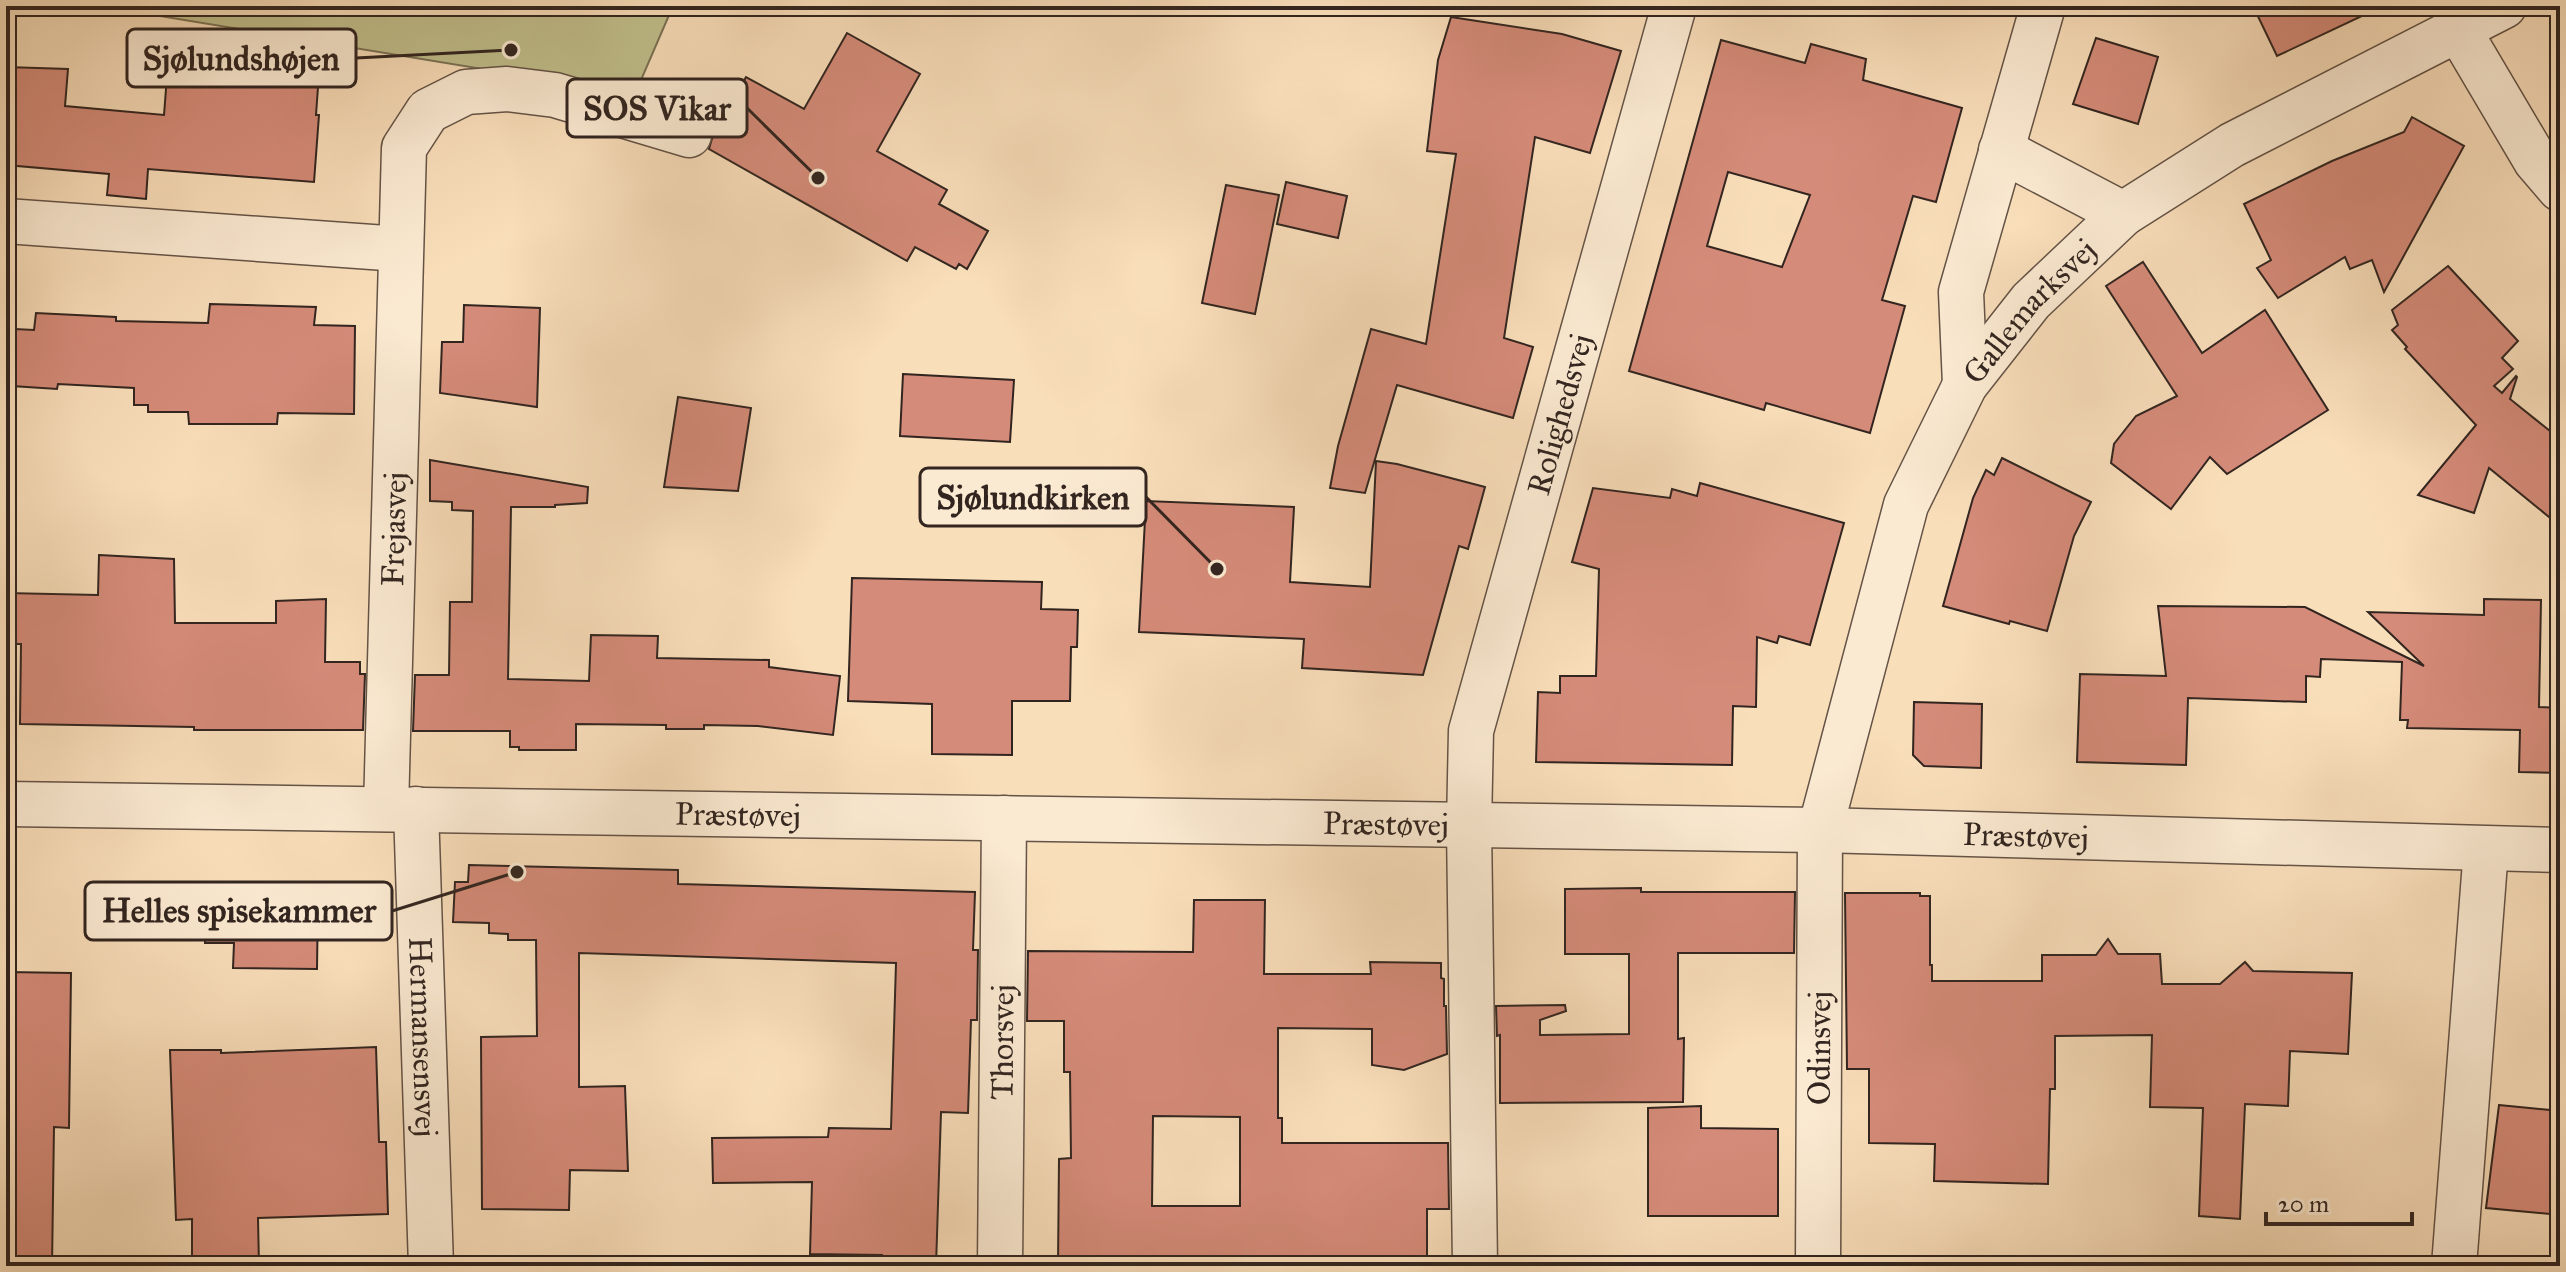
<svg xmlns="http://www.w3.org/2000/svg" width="2566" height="1272" viewBox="0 0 2566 1272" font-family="'IM FELL Great Primer',serif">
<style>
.green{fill:#c1c08d;stroke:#7a7256;stroke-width:2}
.building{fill:#d58b79;stroke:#322520;stroke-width:2;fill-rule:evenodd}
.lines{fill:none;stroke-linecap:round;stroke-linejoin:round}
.minor-casing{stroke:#645346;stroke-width:47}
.minor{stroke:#fbead2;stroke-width:44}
.labels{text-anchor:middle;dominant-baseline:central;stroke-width:6;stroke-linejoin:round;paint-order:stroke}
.street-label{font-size:32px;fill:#322520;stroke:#fbead2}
.leader{fill:none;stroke:#322520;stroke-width:3}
.callout-dot{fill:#322520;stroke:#fbead2;stroke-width:3}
.callout{fill:#fbead2;stroke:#322520;stroke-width:3}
.callout-label{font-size:34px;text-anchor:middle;font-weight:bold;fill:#322520}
</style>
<rect width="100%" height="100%" fill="#f9deba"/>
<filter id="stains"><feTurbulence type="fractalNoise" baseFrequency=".0025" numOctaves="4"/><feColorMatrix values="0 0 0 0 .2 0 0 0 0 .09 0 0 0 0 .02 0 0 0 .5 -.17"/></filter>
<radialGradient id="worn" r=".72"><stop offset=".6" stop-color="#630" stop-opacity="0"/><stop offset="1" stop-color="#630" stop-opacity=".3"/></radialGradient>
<polygon class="green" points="99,6 673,6 635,94"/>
<g class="building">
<polygon points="2253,6 2383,6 2277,56"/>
<polygon points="1451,17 1562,34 1621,51 1590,153 1535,137 1504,338 1533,347 1513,418 1397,385 1365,493 1330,488 1338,446 1371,329 1426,344 1456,154 1427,151 1438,60"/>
<polygon points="847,33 920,74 877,151 947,190 939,204 988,231 967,269 959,264 956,269 915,247 907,261 709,149 713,135 746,77 804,109"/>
<polygon points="2096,38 2158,57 2138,124 2073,104"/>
<path d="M1721,40L1805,63L1811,44L1866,59L1863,80L1962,108L1936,202L1913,196L1882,300L1905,306L1870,433L1766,403L1764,410L1629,371ZM1728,172L1810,195L1782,267L1707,246Z"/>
<polygon points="6,67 68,69 65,106 164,115 167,76 318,87 316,115 319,115 314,182 148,169 146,199 107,195 109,174 6,165"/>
<polygon points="2412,117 2464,146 2384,292 2372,260 2350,269 2345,257 2278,298 2257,268 2271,260 2244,204 2332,161 2404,132"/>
<polygon points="1286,182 1347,196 1338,238 1277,224"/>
<polygon points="1226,185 1279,195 1255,314 1202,303"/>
<polygon points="2143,262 2202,353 2265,310 2328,410 2227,474 2210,457 2171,509 2111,463 2114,444 2136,416 2177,396 2106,286"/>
<polygon points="2448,266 2518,341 2502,358 2513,369 2494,386 2502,393 2516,376 2517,377 2510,399 2560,439 2560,526 2489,468 2474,513 2418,495 2476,425 2405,349 2407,347 2392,330 2398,325 2392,310"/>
<polygon points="210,304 316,307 314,325 355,326 354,414 278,413 277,424 189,424 188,412 148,412 148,405 134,405 134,388 58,384 57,389 12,386 15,329 34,330 36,313 116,317 116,321 208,323"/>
<polygon points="464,305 540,308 537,407 440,393 442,342 463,342"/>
<polygon points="903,374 1014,380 1010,442 900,436"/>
<polygon points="678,397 751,408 738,491 664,487"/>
<polygon points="2002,458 2091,502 2074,536 2047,631 2010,621 2009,624 1943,606 1973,498 1986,470 1994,475"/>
<polygon points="430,460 588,487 587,503 555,505 555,507 511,507 508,679 589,681 591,635 658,636 657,658 769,660 769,667 840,676 833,735 758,726 704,725 704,729 666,729 666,725 576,724 576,750 519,750 519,747 510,747 510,731 413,731 415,675 449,675 450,602 472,602 473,511 452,510 452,502 430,501"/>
<polygon points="1376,461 1397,464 1485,487 1468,549 1459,546 1423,675 1302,668 1304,639 1139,632 1146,501 1294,507 1290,582 1370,587"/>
<polygon points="1700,483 1844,523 1810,645 1779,636 1777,643 1757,637 1756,707 1733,706 1732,765 1536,762 1538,692 1560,693 1560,676 1596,676 1599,569 1572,562 1593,488 1670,498 1672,489 1697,496"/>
<polygon points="99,555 174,559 175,623 276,623 276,601 326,599 325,662 360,662 360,674 365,674 363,730 194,730 194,727 20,724 21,644 6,644 6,593 98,595"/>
<polygon points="852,578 1042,582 1041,609 1078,610 1077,647 1071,647 1070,701 1012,701 1012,755 932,754 932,704 848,701"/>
<polygon points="2484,599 2541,600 2539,707 2560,708 2560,773 2519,772 2520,730 2407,728 2408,720 2400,720 2402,662 2321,659 2320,677 2306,676 2306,702 2188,698 2186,765 2077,762 2080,674 2166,676 2158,606 2305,607 2424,666 2368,612 2484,615"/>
<polygon points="1914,702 1982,704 1981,768 1924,766 1913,755"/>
<polygon points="469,865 678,870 678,884 975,892 973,950 978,950 977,1020 971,1020 968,1113 941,1112 936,1266 881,1266 882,1255 810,1254 812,1182 713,1183 712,1138 828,1137 829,1128 891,1129 896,963 579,953 579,1087 625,1086 628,1171 570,1170 569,1210 482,1209 481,1037 537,1036 536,940 508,940 508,934 489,933 489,923 453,922 455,882 468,882"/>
<polygon points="1641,888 1641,892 1795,892 1794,953 1678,953 1678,1039 1684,1038 1683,1102 1500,1103 1500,1035 1497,1036 1496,1006 1565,1005 1566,1011 1540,1020 1540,1035 1629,1034 1629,954 1565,954 1565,889"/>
<polygon points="1845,893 1920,893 1920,896 1930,896 1930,965 1932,965 1932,981 2042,981 2042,955 2096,955 2108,939 2118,954 2160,954 2162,984 2220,984 2245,962 2253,971 2352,973 2348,1054 2290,1051 2288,1106 2245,1104 2240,1219 2199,1216 2203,1108 2150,1107 2152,1035 2055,1036 2055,1089 2050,1089 2048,1184 1934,1181 1935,1144 1869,1143 1869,1069 1847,1069"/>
<polygon points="206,897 318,897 317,969 233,968 234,943 205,943"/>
<path d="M1194,900H1265L1264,974H1371L1370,962L1441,963V978L1444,979V1006H1446L1447,1054L1404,1070L1372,1065V1029L1278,1028V1118H1282V1143H1448L1449,1209H1427V1266H1058L1059,1159L1071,1158L1070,1072H1064V1021H1027L1028,951L1193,952ZM1153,1116L1240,1117V1206H1152Z"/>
<polygon points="6,972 71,973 69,1128 54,1127 52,1266 6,1266"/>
<polygon points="376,1047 379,1142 386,1142 388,1214 258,1218 259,1266 192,1266 192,1219 176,1220 170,1050 221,1050 221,1053"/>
<polygon points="2499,1105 2560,1111 2560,1215 2486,1208"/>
<polygon points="1701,1106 1701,1128 1778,1129 1778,1216 1648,1216 1648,1108"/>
</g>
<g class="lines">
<defs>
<g id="minor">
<polyline points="2458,29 2536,161 2560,189"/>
<polyline points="2001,150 2123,214"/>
<polyline points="6,221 400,249"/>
<polyline points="1965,385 1961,292 2043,6"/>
<path id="s1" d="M6,804L1820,830L2560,850"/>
<path id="s2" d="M386,809L404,148L428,111L466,92L507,89L555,95L689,135"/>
<path id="s3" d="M416,809L431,1266"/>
<path id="s4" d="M1000,1266L1004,818"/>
<path id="s5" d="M1475,1266L1469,825L1471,731L1674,6"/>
<path id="s6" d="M1818,1266L1820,830L1906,505L1965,385L2031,301L2123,214L2232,145L2504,6"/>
<polyline points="2454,1266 2486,849"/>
</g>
</defs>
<use href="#minor" class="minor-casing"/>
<use href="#minor" class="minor"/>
</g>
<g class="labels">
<g class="street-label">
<text stroke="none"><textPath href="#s6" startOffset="1004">Gallemarksvej</textPath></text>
<text stroke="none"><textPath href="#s5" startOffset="864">Rolighedsvej</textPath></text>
<text stroke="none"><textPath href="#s2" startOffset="280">Frejasvej</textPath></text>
<text stroke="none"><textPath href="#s1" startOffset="732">Præstøvej</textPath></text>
<text stroke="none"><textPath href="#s1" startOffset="1380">Præstøvej</textPath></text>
<text stroke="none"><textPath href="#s1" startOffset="2020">Præstøvej</textPath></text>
<text stroke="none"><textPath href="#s3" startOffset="228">Hermansensvej</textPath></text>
<text stroke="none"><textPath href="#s4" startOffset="224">Thorsvej</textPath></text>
<text stroke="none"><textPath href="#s6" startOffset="218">Odinsvej</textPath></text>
</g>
</g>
<path class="leader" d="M511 50L356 58M818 178L747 108M1217 569L1146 497M517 872L392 911"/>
<g class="callout-dot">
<circle cx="511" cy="50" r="8"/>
<circle cx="818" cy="178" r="8"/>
<circle cx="1217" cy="569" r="8"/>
<circle cx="517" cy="872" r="8"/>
</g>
<g class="callout">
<rect x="127" y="29" width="229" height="58" rx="8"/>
<rect x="567" y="79" width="180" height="58" rx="8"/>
<rect x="920" y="468" width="226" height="58" rx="8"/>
<rect x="85" y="882" width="307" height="58" rx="8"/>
</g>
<g class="callout-label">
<text x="241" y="70">Sjølundshøjen</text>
<text x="657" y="120">SOS Vikar</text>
<text x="1033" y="509">Sjølundkirken</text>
<text x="239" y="922">Helles spisekammer</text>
</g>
<rect width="2566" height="1272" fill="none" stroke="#f9deba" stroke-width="32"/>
<rect x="8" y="8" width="2550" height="1256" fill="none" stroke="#322520" stroke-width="4"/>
<rect x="16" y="16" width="2534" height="1240" fill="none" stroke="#322520" stroke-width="2"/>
<path d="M2266 1212v12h146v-12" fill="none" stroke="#322520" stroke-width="4"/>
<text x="2278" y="1212" font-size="24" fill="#322520" stroke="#fbead2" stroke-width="6" paint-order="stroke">20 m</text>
<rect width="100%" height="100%" filter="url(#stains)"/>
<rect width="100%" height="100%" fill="url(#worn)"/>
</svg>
